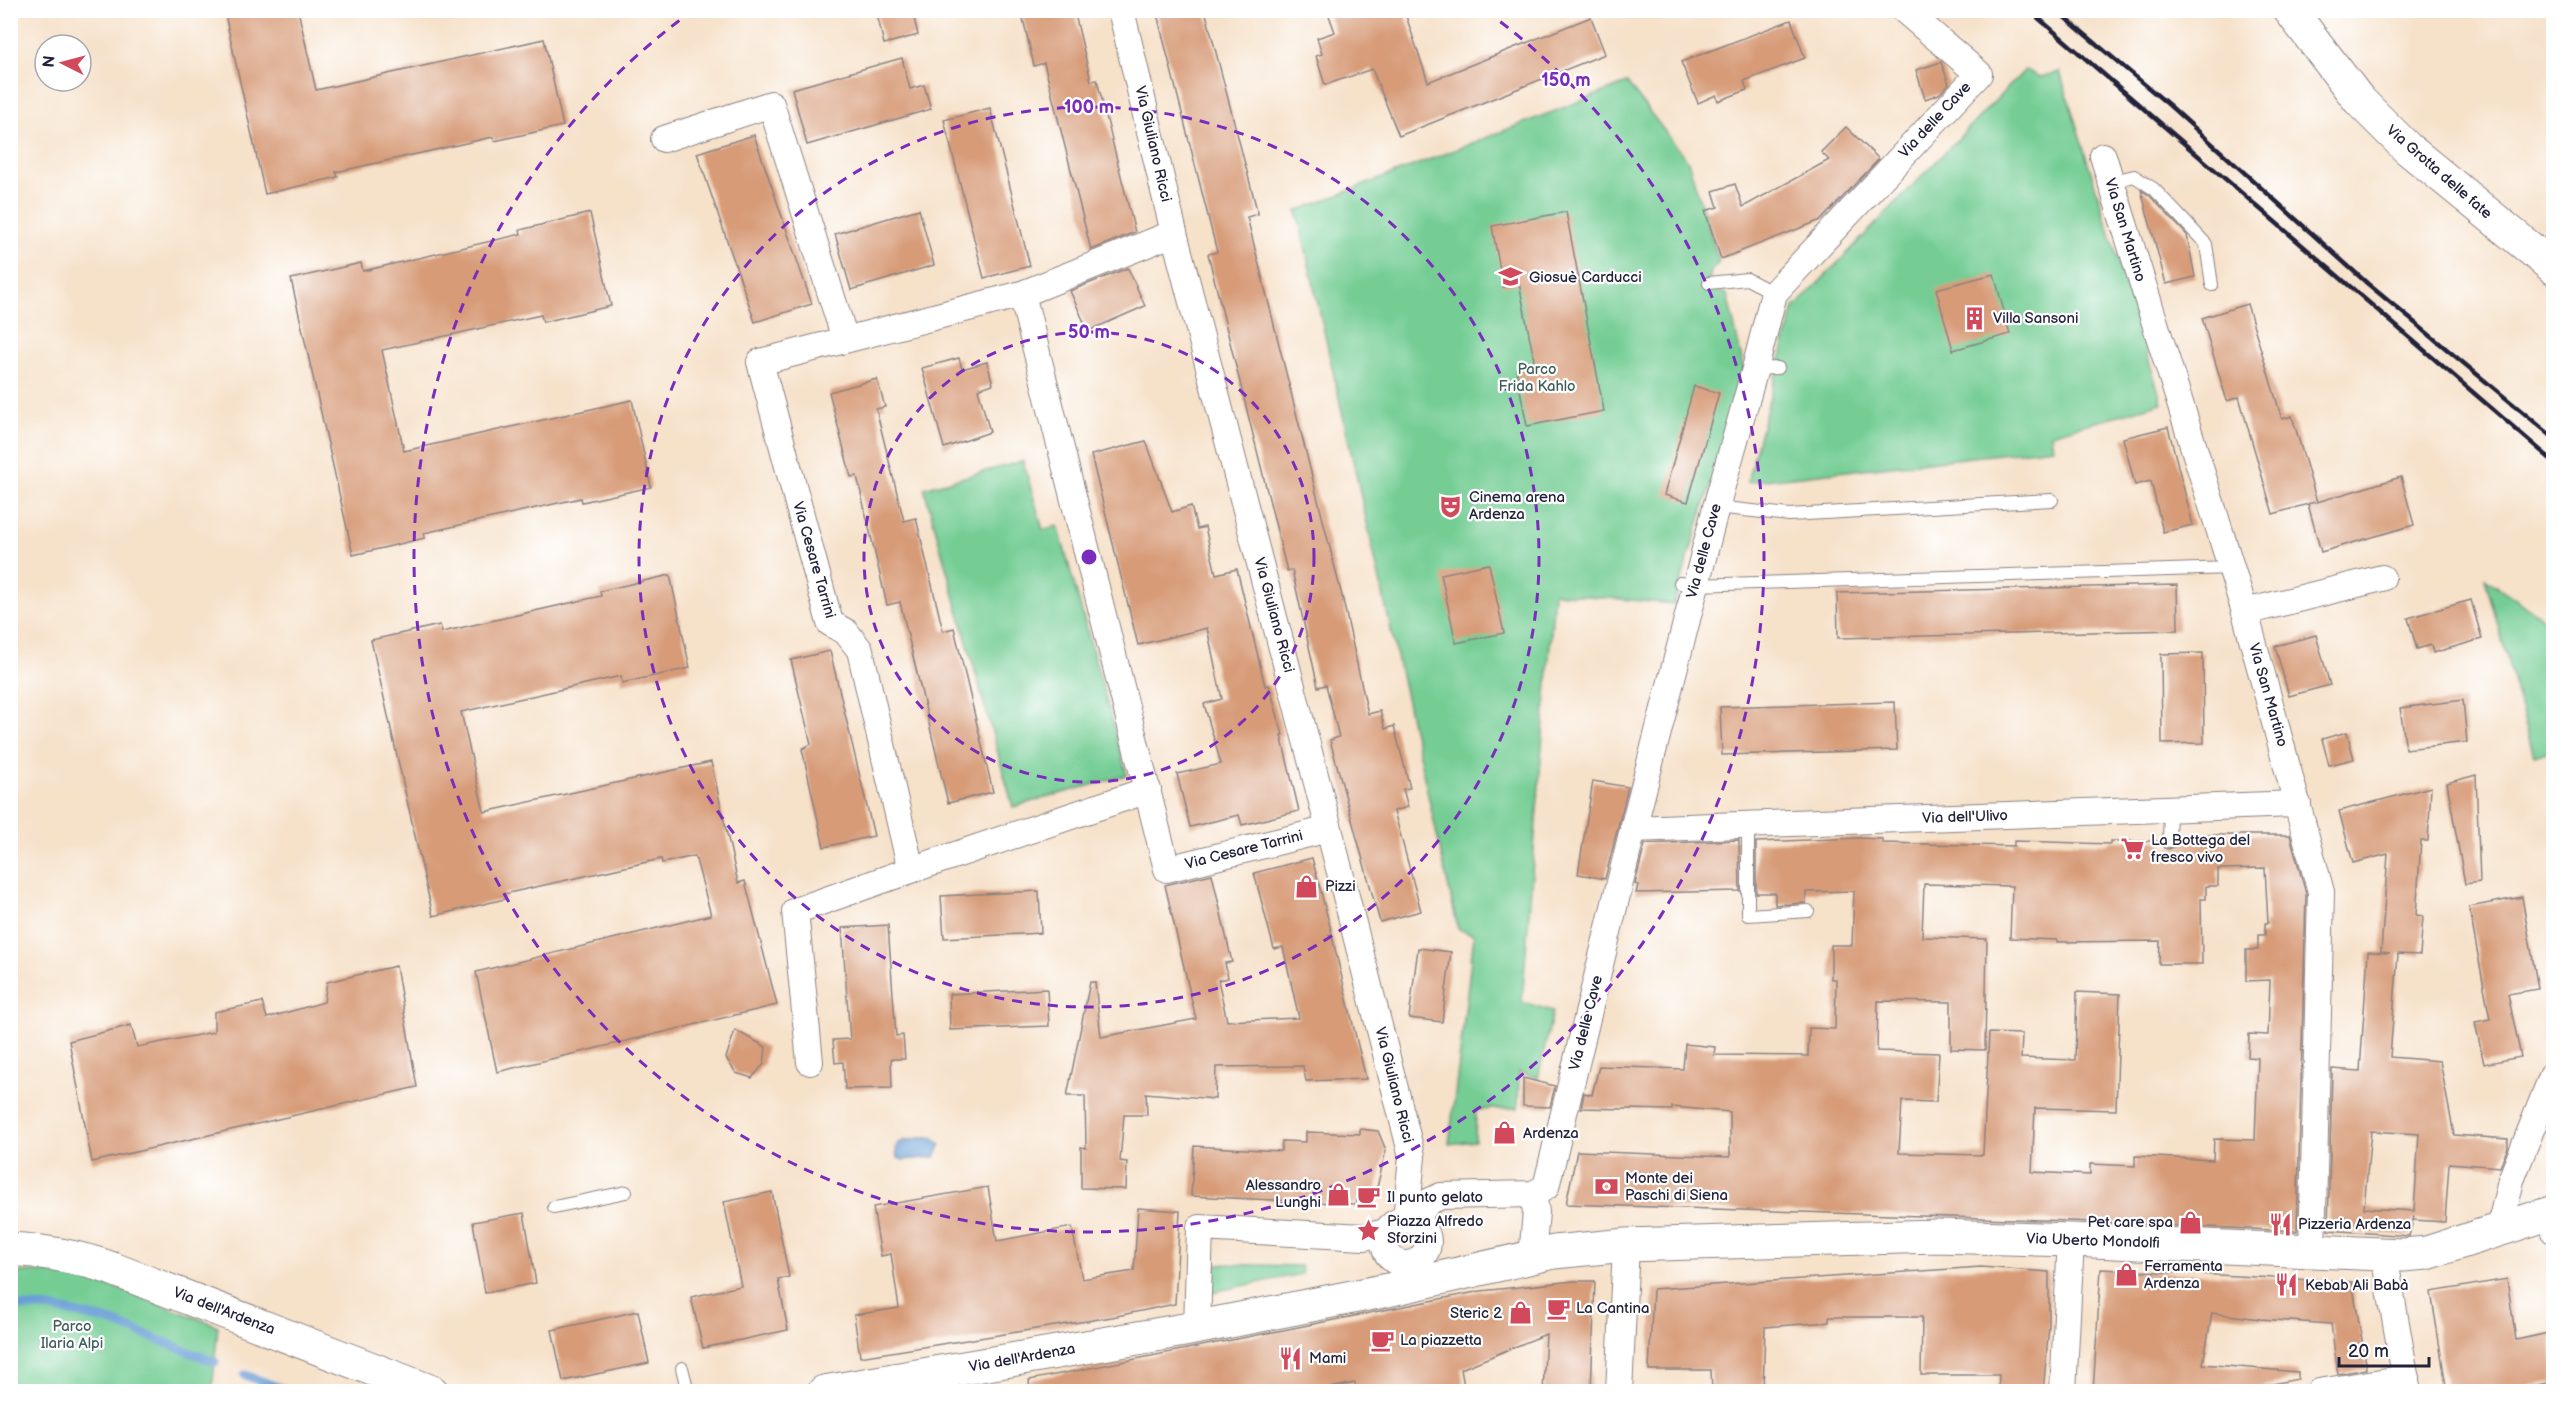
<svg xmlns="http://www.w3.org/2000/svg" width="2564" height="1402" viewBox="0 0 2564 1402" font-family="'Balsamiq Sans',sans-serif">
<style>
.green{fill:#74cd94;stroke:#4b7868;stroke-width:1.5}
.water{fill:#6a9fd6;stroke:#466088;stroke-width:1.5}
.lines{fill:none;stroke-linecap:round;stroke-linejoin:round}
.stream{stroke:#6a9fd6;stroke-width:9}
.building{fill:#d79b78;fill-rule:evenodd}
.lane-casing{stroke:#8c8282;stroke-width:14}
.street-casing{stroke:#8c8282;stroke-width:28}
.secondary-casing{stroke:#8c8282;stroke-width:35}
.lane{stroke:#fff;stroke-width:12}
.street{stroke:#fff;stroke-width:26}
.secondary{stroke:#fff;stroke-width:33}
.rail{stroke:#22223b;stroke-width:4.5}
.ring{fill:none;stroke:#7b2cbf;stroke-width:3;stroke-dasharray:10 8}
.labels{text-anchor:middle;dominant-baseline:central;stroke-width:4.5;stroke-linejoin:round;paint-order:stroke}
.street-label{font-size:15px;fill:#22223b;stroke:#fff}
.poi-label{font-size:15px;fill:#22223b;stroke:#fff;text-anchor:start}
.park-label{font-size:15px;fill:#3f5e5a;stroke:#fff}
.centre{fill:#7b2cbf;stroke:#fff;stroke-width:3}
.ring-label{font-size:18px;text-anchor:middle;font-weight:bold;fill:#7b2cbf;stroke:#fff;stroke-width:4.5;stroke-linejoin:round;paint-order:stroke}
</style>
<rect width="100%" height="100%" fill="#fff"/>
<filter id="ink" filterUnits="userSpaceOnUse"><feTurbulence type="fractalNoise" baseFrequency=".0167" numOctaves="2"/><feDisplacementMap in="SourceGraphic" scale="12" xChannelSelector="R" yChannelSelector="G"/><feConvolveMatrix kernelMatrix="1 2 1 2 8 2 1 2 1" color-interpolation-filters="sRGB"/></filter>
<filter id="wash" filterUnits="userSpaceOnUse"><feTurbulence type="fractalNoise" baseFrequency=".008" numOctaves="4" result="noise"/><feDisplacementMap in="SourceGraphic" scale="24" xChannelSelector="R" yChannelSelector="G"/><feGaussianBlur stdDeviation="1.35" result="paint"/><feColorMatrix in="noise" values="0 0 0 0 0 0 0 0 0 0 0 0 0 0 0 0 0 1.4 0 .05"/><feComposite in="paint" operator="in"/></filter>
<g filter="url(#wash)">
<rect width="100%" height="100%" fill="#f6e1c9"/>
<g class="green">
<polygon points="2025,70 2040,77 2060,72 2162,403 2051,434 2053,448 1747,482 1794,308"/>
<polygon points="1627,83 1688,161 1719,262 1711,271 1709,283 1717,291 1727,294 1745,373 1674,604 1554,593 1522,1002 1553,1011 1538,1078 1519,1072 1518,1108 1476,1110 1475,1141 1449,1144 1474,935 1458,929 1297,211"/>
<polygon points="1023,461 1043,530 1058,526 1127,775 1013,807 924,488"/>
<polygon points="2485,578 2553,625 2553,750 2534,756"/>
<polygon points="1214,1264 1301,1266 1302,1274 1212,1292"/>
<polygon points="11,1272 44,1272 100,1282 218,1326 212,1391 11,1392"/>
</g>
<polygon class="water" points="920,1138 933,1138 941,1144 935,1157 903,1160 898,1158 896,1153 897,1145 903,1141"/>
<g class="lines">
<g class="stream">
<polyline points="10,1306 52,1308 110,1321 215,1362"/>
<polyline points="245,1375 291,1392"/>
</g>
</g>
<g id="blocks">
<g class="building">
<polygon points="224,10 298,10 316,90 544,39 563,126 494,141 493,137 336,172 338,177 265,194"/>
<polygon points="876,10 912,10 918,35 884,44"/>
<polygon points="1021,10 1074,10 1091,81 1097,80 1135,232 1091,250 1044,63 1034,66"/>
<polygon points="1156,10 1205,10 1258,214 1247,217 1343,600 1368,714 1380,711 1385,729 1394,726 1410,788 1403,789 1408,807 1394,811 1421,911 1380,922 1330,740 1339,737 1326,685 1318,687 1292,570 1287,571 1208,254 1217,252"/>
<polygon points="1327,10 1404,10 1428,82 1591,17 1605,54 1399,136 1372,69 1325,85 1316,56 1322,54 1317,38 1335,32"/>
<polygon points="1791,20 1805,58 1744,81 1747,90 1718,101 1716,95 1698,103 1681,62"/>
<polygon points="902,58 910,89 924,85 931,109 807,145 792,89"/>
<polygon points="1941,62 1949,84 1939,94 1925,99 1916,70"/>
<polygon points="990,108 1030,266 984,278 944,120"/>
<polygon points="1846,127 1879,159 1821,220 1721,259 1705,211 1718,207 1713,191 1735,184 1743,207 1829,160 1821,152"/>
<polygon points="754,135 812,304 755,322 697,153"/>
<polygon points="2141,190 2149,195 2187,235 2195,277 2166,284"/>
<polygon points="919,209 934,265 851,290 835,234"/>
<polygon points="1566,212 1604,411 1527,426 1516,369 1535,365 1519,283 1503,287 1492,226"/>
<polygon points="590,213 611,306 543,322 541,315 382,350 404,451 632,400 651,487 582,502 581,498 424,533 425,538 353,555 291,279 361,263 363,271 521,234 520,230"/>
<polygon points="1128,268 1145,306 1088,331 1070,291"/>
<polygon points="1994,274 2010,334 1953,350 1936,289"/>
<polygon points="2247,304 2282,419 2292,416 2317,502 2401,477 2414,525 2321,552 2308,504 2315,502 2273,514 2239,397 2227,401 2202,318"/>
<polygon points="959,358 962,369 987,362 993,384 978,389 990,432 944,448 922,368"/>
<polygon points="877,379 885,407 876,409 904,521 916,518 943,631 954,628 993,792 948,803 900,602 887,605 857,476 851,477 829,392"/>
<polygon points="1694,386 1719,393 1688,502 1664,495"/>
<polygon points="2168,427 2193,525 2163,532 2151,481 2135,485 2123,438"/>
<polygon points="1146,441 1172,512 1191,506 1197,529 1205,527 1216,574 1237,569 1265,686 1269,685 1283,735 1281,735 1299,811 1242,825 1239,815 1190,827 1177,774 1221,764 1204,704 1222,699 1207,628 1138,645 1091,455"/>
<polygon points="1489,564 1504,633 1456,643 1441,574"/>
<polygon points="670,575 690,668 622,683 621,676 461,712 484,812 711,762 738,883 745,881 777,1005 497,1072 476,972 711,915 695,856 662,863 661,859 504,894 505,899 433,916 371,640 440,625 442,632 601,596 600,591"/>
<polygon points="2177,585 2178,630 1838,638 1837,593"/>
<polygon points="2471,600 2482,639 2433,653 2431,645 2417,649 2408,618"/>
<polygon points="2316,635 2330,685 2289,696 2275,646"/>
<polygon points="830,651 874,836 824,847 802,749 811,744 791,660"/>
<polygon points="2203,653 2204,743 2162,744 2161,654"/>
<polygon points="2463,700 2467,742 2406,749 2400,708"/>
<polygon points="1895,702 1897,750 1722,755 1720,707"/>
<polygon points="2347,732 2354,759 2329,765 2322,739"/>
<polygon points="2476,775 2480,882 2465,884 2447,783"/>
<polygon points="1593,781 1628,787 1605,879 1578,874"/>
<path d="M2431,787L2428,841H2421L2416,915L2423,916L2420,955L2398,954L2390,1057L2440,1061L2454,1135L2508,1139V1147L2500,1167L2449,1163L2445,1222L2413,1220L2414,1216L2409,1236L2328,1230L2332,1069L2360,1071L2368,952L2390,953L2381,952L2388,854L2353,863L2339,811ZM2371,1131L2419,1134L2414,1211L2364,1208Z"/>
<path d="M2182,835H2290L2306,894L2297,1231L2072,1221L1566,1204L1577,1151L1730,1157V1112L1672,1107V1110L1581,1108L1584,1093L1592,1095L1599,1066L1683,1069L1685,1044L1715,1047L1714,1055L1808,1056L1809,1028L1835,1029L1836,979H1831V945H1852L1854,891L1806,892V903L1775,905V893H1756V842L1859,838L1882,839V843L2014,846V841L2110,844V841H2161L2164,848L2169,849L2176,846L2177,841H2182ZM2265,868L2268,923H2265V935H2258V950H2246V981L2270,980L2268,1035L2249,1034L2248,1057L2258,1058L2255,1140L2214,1139L2213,1160L2135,1156V1166L2090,1164V1175L2032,1172L2035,1108L2116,1110L2120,994L2077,992L2075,1060L2021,1058L2022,1034L1989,1033L1983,1155L1899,1153L1902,1101L1936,1102L1939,1053L1877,1051L1878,1001L1951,1002V1049L1985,1050L1987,939L1922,937L1924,884L2012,886L2010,938L2057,940V942L2160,941L2159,964H2202L2201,899H2206V886H2218V869Z"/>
<polygon points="1739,840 1740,891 1636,893 1638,885 1635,884 1645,844"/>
<polygon points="1312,858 1332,934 1328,935 1332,936 1366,1079 1306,1081 1303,1066 1216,1067 1215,1099 1146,1093 1147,1115 1124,1115 1120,1161 1127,1162 1126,1189 1081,1188 1081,1147 1086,1148 1085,1096 1067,1096 1090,982 1095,982 1101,1037 1196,1019 1165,885 1212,874 1232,962 1225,963 1228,978 1218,980 1227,1021 1299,1018 1283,947 1274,949 1254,873"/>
<polygon points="1039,891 1041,933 944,938 941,896"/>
<polygon points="2522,897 2538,989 2508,994 2521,1057 2484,1064 2475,1022 2490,1019 2469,907"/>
<polygon points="888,925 896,1036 903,1035 905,1059 891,1059 892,1088 845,1089 843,1062 835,1063 833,1040 850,1039 842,928"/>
<polygon points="1418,948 1451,952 1442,1022 1409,1018"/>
<polygon points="396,966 417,1087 92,1162 69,1041 131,1025 137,1047 214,1032 214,1012 262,1002 267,1018 324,1002 327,982"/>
<polygon points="1047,989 1049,1026 950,1030 949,994"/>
<polygon points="735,1030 766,1047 764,1064 752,1078 736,1073 726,1058"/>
<polygon points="1523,1078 1555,1086 1550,1107 1523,1106"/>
<polygon points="1360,1129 1378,1131 1386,1150 1374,1200 1357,1199 1356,1204 1191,1196 1194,1146 1281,1151 1282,1141 1306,1142 1306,1132 1360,1134"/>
<polygon points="988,1187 997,1241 1072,1227 1082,1279 1134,1271 1138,1208 1180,1211 1175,1304 1112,1317 860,1357 854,1315 899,1308 891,1254 881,1256 873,1207"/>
<polygon points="772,1192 789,1277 778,1279 788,1330 703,1348 691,1297 741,1286 724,1202"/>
<polygon points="524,1213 536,1283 485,1293 473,1222"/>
<polygon points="1981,1267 2049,1272 2049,1326 2043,1392 1998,1392 1999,1375 1921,1375 1922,1317 1829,1317 1829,1322 1765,1327 1763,1392 1712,1392 1711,1370 1649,1370 1653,1289"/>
<polygon points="2101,1269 2352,1282 2367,1369 2338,1374 2331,1324 2260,1319 2212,1313 2203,1364 2298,1372 2298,1379 2233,1392 2093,1392"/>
<polygon points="2507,1279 2516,1340 2553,1332 2553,1382 2496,1392 2447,1392 2431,1292"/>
<polygon points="1574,1281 1595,1281 1591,1392 1543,1392 1546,1334 1461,1369 1465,1392 1356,1392 1355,1383 1309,1392 1030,1392 1029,1380 1481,1291"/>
<polygon points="638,1311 649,1363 563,1381 552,1330"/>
</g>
</g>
</g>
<g filter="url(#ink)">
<use href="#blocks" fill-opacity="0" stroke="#8c8282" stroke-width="1.5"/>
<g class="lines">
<defs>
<g id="lane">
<polyline points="2110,182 2134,176 2154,189 2206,244 2212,285"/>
<polyline points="1709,283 1747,279 1774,293"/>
<polyline points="1755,369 1778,368"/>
<polyline points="1716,507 1789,515 2052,500"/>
<polyline points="1680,583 1695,585 2232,568"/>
<polyline points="1748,825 1748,915 1808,911"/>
<polyline points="2169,841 2170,809"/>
<polyline points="554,1207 626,1192"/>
<polyline points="2543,1217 2549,1236 2554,1237"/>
<polyline points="682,1368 688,1392"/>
</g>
<g id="street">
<polyline points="1121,10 1174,233 1329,829 1412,1156 1406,1220"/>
<polyline points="664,139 771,104 845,339"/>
<polyline points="2103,156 2245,612 2321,892 2312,1251"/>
<polyline points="1174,233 1022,294 1167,869 1329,829"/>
<polyline points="1022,294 760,362 830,623 846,632 860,650 911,870 1148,790"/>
<polyline points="2245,612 2382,578"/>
<polyline points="1633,829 2298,804"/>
<polyline points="810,1062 795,911 911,870"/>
<circle cx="1406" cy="1242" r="22"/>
<polyline points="1414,1221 1428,1202 1441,1196 1533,1194 1546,1187 1633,829 1716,507 1755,369 1774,293 1979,74 1904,10"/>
<polyline points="2499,1232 2511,1180 2553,1074"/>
<polyline points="2384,1255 2408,1392"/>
<polyline points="1532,1257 1536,1212 1533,1194"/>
<polyline points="1197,1327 1200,1228 1364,1237 1386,1232"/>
<polyline points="1619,1392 1626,1245"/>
<polyline points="2063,1392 2071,1240"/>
<polyline points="2319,1392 2406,1378"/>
</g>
<g id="secondary">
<polyline points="2290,10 2359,100 2407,148 2554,268"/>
<path d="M10,1249C47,1251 79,1257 113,1269L432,1392"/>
<polyline points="824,1392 1184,1330 1388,1290 1554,1252 1626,1245 1937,1236 2071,1240 2403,1255 2427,1253 2554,1212"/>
</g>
</defs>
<use href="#lane" class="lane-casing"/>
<use href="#street" class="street-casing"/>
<use href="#secondary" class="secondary-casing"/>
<use href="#lane" class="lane"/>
<use href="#street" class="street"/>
<use href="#secondary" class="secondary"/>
<g class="rail">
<polyline points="2029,10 2554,462"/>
<polyline points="2056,10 2169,105 2368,284 2554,438"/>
</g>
</g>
</g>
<g class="ring">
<circle cx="1089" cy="557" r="225"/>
<circle cx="1089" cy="557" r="450"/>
<path d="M1486 11A675 675 0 1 1 692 11"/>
</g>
<defs>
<symbol id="school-bare" viewBox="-9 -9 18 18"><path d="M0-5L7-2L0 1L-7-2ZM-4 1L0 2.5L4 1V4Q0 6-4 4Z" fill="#d1495b" stroke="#fff" stroke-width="2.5" paint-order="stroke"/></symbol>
<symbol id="building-bare" viewBox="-9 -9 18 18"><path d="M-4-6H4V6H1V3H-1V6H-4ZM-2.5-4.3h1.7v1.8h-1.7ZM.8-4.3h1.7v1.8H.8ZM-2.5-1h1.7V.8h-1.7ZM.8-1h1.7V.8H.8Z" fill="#d1495b" stroke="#fff" stroke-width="2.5" paint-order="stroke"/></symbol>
<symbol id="theatre-bare" viewBox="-9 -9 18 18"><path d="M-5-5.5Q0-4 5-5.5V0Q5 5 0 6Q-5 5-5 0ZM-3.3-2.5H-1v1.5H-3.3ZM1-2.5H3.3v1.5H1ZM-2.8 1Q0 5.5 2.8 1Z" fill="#d1495b" stroke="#fff" stroke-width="2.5" paint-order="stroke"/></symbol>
<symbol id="supermarket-bare" viewBox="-9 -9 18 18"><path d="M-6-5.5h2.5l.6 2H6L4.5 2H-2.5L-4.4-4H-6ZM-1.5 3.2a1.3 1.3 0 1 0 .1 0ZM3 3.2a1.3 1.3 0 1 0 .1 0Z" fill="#d1495b" stroke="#fff" stroke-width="2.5" paint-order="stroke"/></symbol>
<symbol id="shop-bare" viewBox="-9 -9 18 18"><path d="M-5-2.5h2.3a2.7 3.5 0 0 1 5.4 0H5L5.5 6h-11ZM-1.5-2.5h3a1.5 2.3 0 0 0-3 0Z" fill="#d1495b" stroke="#fff" stroke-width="2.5" paint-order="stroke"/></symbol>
<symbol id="bank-bare" viewBox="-9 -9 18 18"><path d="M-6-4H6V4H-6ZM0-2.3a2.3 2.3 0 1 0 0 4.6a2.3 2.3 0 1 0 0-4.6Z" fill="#d1495b" stroke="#fff" stroke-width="2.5" paint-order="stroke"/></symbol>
<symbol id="cafe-bare" viewBox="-9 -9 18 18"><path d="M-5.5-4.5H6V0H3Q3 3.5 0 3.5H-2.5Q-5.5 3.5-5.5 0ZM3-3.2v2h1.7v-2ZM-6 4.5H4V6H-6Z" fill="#d1495b" stroke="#fff" stroke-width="2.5" paint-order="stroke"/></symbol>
<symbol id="restaurant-bare" viewBox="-9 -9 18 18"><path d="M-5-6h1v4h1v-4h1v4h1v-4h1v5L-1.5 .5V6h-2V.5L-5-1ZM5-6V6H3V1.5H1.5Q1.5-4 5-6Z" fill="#d1495b" stroke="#fff" stroke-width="2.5" paint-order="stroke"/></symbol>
<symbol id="sight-bare" viewBox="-9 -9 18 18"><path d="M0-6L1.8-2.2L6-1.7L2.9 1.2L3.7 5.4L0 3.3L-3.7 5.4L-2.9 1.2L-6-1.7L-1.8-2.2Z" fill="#d1495b" stroke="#fff" stroke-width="2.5" paint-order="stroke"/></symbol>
</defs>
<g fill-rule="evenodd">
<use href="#school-bare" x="1494" y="260" width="33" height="33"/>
<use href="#building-bare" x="1958" y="302" width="33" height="33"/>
<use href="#theatre-bare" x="1434" y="490" width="33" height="33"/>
<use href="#supermarket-bare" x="2116" y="832" width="33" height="33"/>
<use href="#shop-bare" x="1290" y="870" width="33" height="33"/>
<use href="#shop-bare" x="1488" y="1116" width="33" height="33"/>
<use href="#bank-bare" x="1590" y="1170" width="33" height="33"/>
<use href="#shop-bare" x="1322" y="1178" width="33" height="33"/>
<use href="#cafe-bare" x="1352" y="1180" width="33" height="33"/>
<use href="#shop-bare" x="2174" y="1206" width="33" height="33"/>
<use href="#restaurant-bare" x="2264" y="1208" width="33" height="33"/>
<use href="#sight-bare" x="1352" y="1214" width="33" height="33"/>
<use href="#shop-bare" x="2110" y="1258" width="33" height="33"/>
<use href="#restaurant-bare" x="2270" y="1268" width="33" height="33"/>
<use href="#cafe-bare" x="1542" y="1292" width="33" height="33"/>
<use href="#shop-bare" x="1504" y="1296" width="33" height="33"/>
<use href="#cafe-bare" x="1366" y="1324" width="33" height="33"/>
<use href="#restaurant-bare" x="1274" y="1342" width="33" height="33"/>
</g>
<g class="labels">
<g class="street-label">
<text transform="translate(1935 120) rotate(-47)">Via delle Cave</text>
<text transform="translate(1153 144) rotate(77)">Via Giuliano Ricci</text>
<text transform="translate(2439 172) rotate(41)">Via Grotta delle fate</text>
<text transform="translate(2125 230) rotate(73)">Via San Martino</text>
<text transform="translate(1704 551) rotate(-75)">Via delle Cave</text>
<text transform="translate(814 560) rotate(74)">Via Cesare Tarrini</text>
<text transform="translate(1274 615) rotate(75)">Via Giuliano Ricci</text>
<text transform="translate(2268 695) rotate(74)">Via San Martino</text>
<text transform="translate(1965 817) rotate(-2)">Via dell'Ulivo</text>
<text transform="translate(1244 850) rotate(-14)">Via Cesare Tarrini</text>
<text transform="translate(1586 1023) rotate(-76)">Via delle Cave</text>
<text transform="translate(1394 1085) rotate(76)">Via Giuliano Ricci</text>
<text transform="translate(2093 1241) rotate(2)">Via Uberto Mondolfi</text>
<text transform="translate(224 1311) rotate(21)">Via dell'Ardenza</text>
<text transform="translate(1022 1358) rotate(-10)">Via dell'Ardenza</text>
</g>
<g class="poi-label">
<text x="1529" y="277">Giosuè Carducci</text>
<text x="1993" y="318">Villa Sansoni</text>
<text x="1469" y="497">Cinema arena<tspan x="1469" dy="17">Ardenza</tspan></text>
<text x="2151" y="840">La Bottega del<tspan x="2151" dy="17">fresco vivo</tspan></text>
<text x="1325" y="886">Pizzi</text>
<text x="1523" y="1133">Ardenza</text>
<text x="1625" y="1178">Monte dei<tspan x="1625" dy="17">Paschi di Siena</tspan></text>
<text x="1321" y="1185" text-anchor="end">Alessandro<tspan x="1321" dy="17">Lunghi</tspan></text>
<text x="1387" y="1197">Il punto gelato</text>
<text x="1387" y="1221">Piazza Alfredo<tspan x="1387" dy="17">Sforzini</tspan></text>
<text x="2173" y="1222" text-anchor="end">Pet care spa</text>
<text x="2298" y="1224">Pizzeria Ardenza</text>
<text x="2144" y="1266">Ferramenta<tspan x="2144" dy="17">Ardenza</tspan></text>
<text x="2305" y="1285">Kebab Ali Babà</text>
<text x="1576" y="1308">La Cantina</text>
<text x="1502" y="1313" text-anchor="end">Steric 2</text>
<text x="1400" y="1340">La piazzetta</text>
<text x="1309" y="1358">Mami</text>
</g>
<g class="park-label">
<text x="1537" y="369">Parco<tspan x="1537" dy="17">Frida Kahlo</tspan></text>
<text x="72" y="1326">Parco<tspan x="72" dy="17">Ilaria Alpi</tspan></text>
</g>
</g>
<circle cx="1089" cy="557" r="9" class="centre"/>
<g class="ring-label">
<text x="1566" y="86">150 m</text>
<text x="1089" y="113">100 m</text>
<text x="1089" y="338">50 m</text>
</g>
<rect width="2564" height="1402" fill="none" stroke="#fff" stroke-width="36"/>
<g transform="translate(63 63) rotate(276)"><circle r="28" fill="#ffffff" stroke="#a7a7b1" stroke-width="1.5"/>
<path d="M0-4.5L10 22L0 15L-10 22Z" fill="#d1495b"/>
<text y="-9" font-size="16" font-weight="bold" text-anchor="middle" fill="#22223b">N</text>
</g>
<path d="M2339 1357v9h90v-9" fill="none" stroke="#22223b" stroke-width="3"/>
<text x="2348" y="1357" font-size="18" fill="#22223b" stroke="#ffffff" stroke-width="4.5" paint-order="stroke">20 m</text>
</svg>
